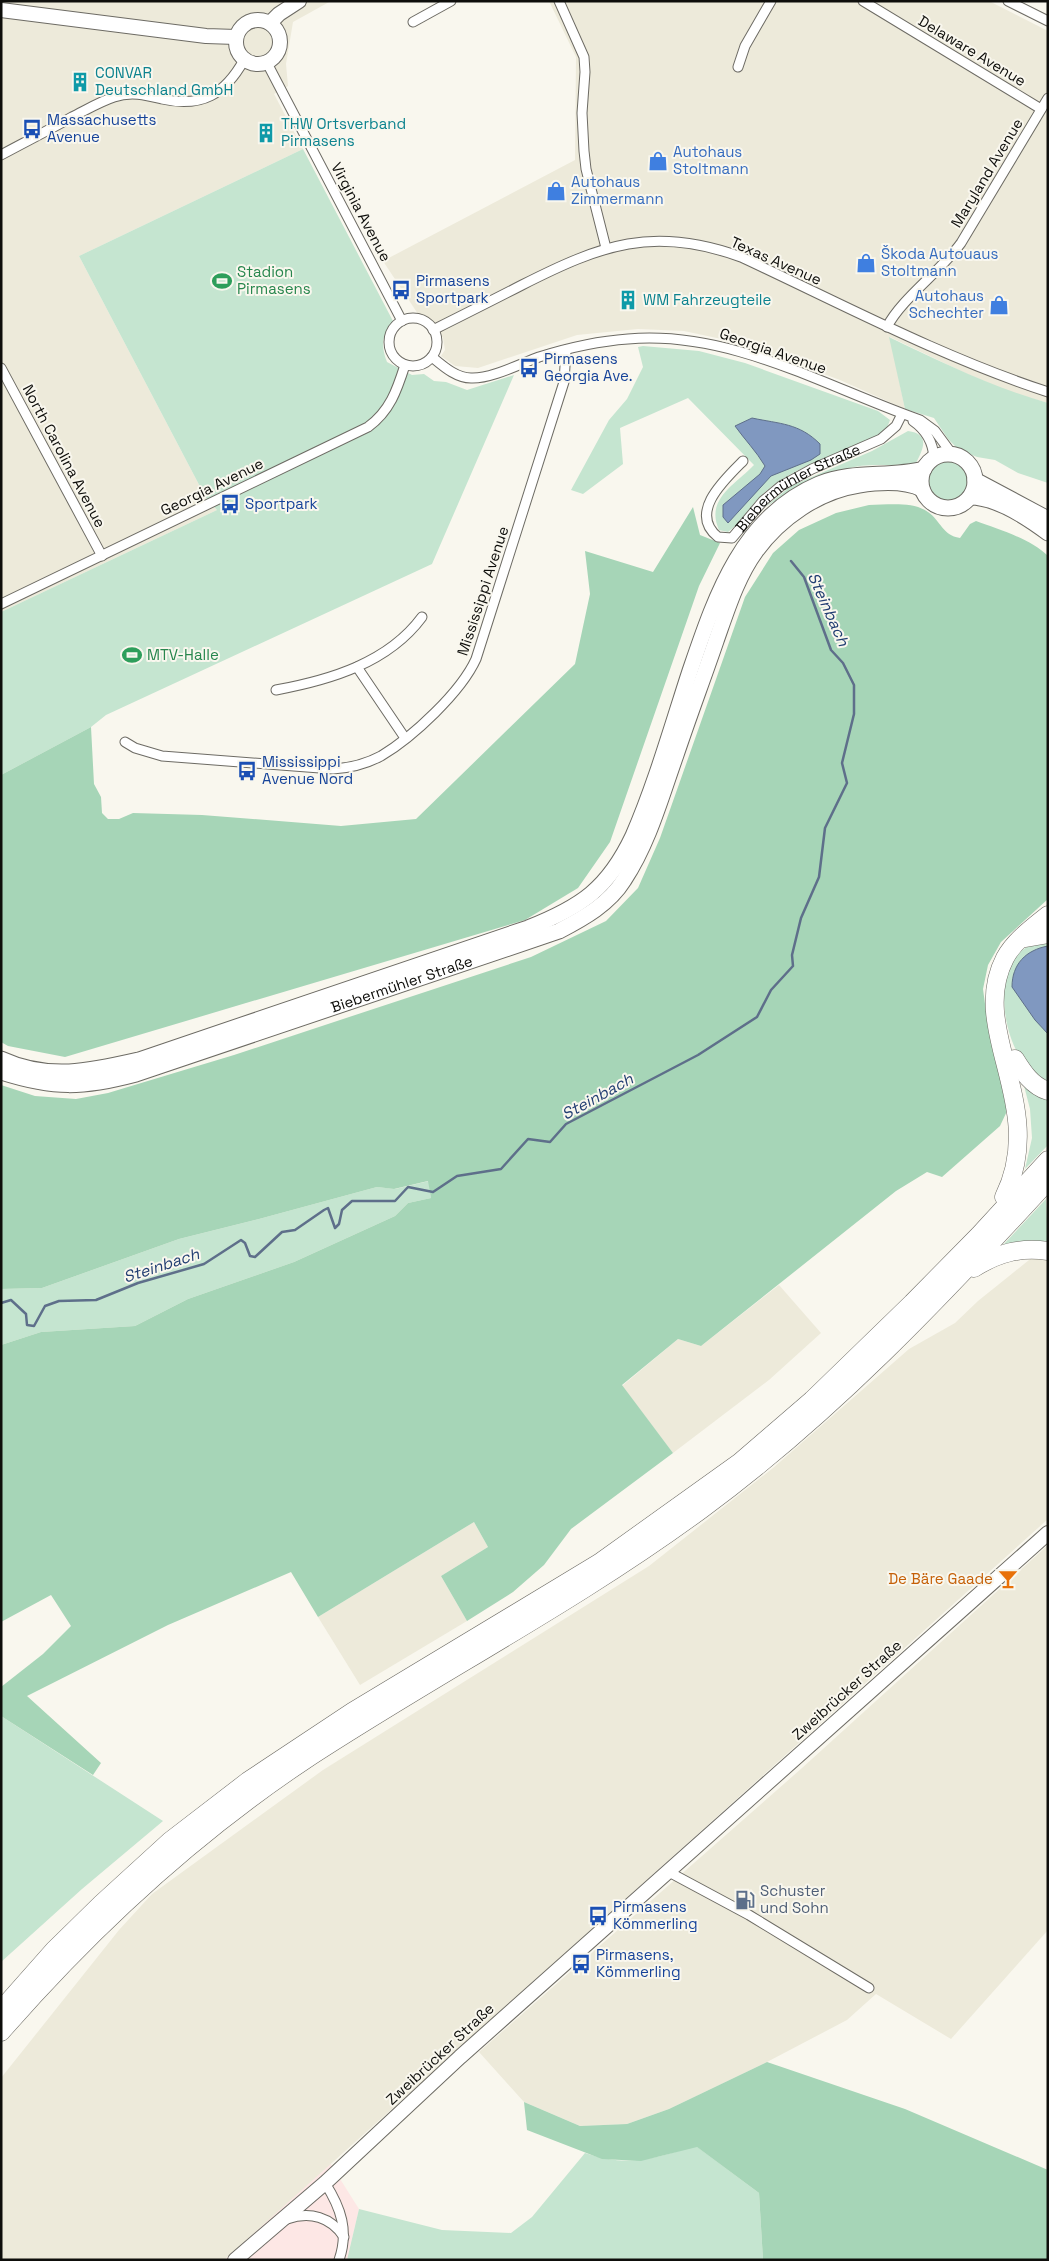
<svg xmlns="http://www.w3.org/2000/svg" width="1049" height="2261" viewBox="0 0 1049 2261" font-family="'Space Grotesk',sans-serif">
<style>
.commercial{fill:#fde7e5}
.built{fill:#edeada}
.green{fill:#c5e5d0}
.forest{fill:#a6d5b7}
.water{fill:#8098c0;stroke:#5e6f8a}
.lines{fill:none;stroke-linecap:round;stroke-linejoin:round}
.stream{stroke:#5e6f8a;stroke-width:2.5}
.street-casing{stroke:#6d6b64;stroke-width:11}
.secondary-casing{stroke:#6d6b64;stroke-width:16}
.primary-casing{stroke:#6d6b64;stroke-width:17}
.highway-casing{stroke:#6d6b64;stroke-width:19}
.street{stroke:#fff;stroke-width:9}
.secondary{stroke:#fff;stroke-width:14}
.primary{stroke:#fff;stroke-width:15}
.highway{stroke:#fff;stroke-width:18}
.labels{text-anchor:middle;stroke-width:4;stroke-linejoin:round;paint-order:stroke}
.street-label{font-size:15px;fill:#0e0e0b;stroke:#f9f7ee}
.culture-label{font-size:15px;fill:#0d838f;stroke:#f9f7ee;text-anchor:start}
.transit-label{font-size:15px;fill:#164399;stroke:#f9f7ee;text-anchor:start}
.shop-label{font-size:15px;fill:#366cbe;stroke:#f9f7ee;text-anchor:start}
.leisure-label{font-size:15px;fill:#27864d;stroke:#f9f7ee;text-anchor:start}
.food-label{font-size:15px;fill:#c56008;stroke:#f9f7ee;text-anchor:end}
.service-label{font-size:15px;fill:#4e5e75;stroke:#f9f7ee;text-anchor:start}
.water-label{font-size:16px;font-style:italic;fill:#213e72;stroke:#f9f7ee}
</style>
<rect width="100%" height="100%" fill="#f9f7ee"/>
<!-- commercial -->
<polygon class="commercial" points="330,2163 359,2209 347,2260 224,2260"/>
<!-- built -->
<g class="built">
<polygon points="1,1 331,1 293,22 286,64 288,86 274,94 303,149 79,256 206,498 217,510 1,612"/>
<polygon points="549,1 989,1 1048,31 1048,403 1012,393 967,374 890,337 905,409 840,380 740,343 684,331 638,329 577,335 478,368 455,366 441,356 445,350 443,338 435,323 418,314 383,261 575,160 576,57"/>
<polygon points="1034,1256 1048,1259 1048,1519 224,2260 1,2260 1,2078 119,1930 152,1894 323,1770 649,1566 773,1468 909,1349 955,1323 978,1301"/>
<polygon points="779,1285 821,1333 769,1380 673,1453 622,1386 678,1339 701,1346"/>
<polygon points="474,1522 488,1547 441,1576 467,1621 360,1685 318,1617"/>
<polygon points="1048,1545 1048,1930 951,2039 876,1994 847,2020 767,2062 669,2109 627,2124 580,2126 524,2102 479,2052 802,1768"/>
</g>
<!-- green -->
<g class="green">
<path d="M303,149l91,174c-13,12 -13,23 -7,39l25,13 12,-1 10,7 12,1 21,8 47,-15 -82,189 -326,151 -15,12 -90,48v-163l216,-102 -11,-12 -127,-242z"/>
<path d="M889,337c52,25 103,50 159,66v80l-30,-10 -23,-13 -18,-3 -19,-8 -10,-10 -14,-21 -29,-9z"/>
<path d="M643,346l56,5 46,12 133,48 12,9 -3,8 -7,7c-37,17 -86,31 -116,58 -14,12 -21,28 -36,39l-9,-2c-14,-31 16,-45 35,-65l-66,-67 -68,30 3,36 -40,30 -12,-4 38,-70 18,-21 16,-32 -5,-20z"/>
<path d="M908,431c22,3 16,17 8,32 -21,4 -42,0 -62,4 -32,7 -61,23 -89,40l26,-21 81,-35z"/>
<circle cx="948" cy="482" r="21"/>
<path d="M1048,941v144l-5,-2c-8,-8 -17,-17 -23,-26 -22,-34 -28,-113 28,-116z"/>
<polygon points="1022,1078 1048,1098 1048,1145 1025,1169 1032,1138 1030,1109"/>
<polygon points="429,1181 431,1198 408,1203 395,1216 294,1262 188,1299 135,1326 41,1332 1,1345 1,1289 42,1288 179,1239 259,1219 377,1187 395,1189"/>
<polygon points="1046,1199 1048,1243 1003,1245"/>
<polygon points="1,1716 163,1821 82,1889 1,1962"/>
<path d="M696,2146l63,47 4,67h-416l12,-51 83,21 69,3 21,-16 53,-64c44,15 69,5 111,-7z"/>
</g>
<!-- forest -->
<g class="forest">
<path d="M869,505c18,0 44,-4 59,7 13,9 14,23 32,26l10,-14 6,-3c22,8 55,18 72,35v343l-47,43 -13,23 -5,24 5,37 14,52 6,31 -8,17 -58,51 -15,-5 -31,19 -195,155 -23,-7 -56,46 51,68 -102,76 -27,36 -31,27 -46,29 -26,-45 47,-29 -14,-25 -156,95 -27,-45 -123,53 -141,71 74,67 -8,12 -92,-59v-29l42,-33 28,-28 -20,-31 -50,27v-277l40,-13 94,-6 53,-27 106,-37 101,-46 13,-13 23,-5 -3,-17 -34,8 -17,-2 -118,32 -80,20 -137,49 -41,1v-204l34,11 41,3 32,-6 126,-38 297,-98 75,-36 32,-33 22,-50 85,-241 28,-44 26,-23 37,-17z"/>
<polygon points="693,507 700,535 720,543 699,586 610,842 578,888 525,920 65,1057 8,1046 1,1042 1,775 91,727 94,784 101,797 102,813 108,819 119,819 133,813 202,815 341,826 416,819 575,664 590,594 585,551 653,572"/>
<polygon points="767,2062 905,2109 1048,2170 1048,2260 763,2260 759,2193 697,2147 641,2161 602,2159 527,2130 524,2102 580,2126 627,2124 669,2109"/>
</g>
<!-- water -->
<g class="water">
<path d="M752,418c28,6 47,5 68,26v10l-9,6 -40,16 -43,47 -5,-6v-12l37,-31 5,-8c-9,-15 -20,-26 -30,-40z"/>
<path d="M1048,946v88l-13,-14 -23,-33c0,-23 14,-37 36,-41z"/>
</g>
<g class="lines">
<!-- stream -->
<polyline class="stream" points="1,1303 11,1300 26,1314 27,1325 34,1326 45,1306 59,1301 96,1300 138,1283 204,1264 241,1240 245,1243 250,1256 255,1257 282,1232 295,1230 324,1210 328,1208 335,1228 339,1224 342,1210 352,1201 395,1201 408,1187 433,1192 457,1176 501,1169 528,1139 550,1142 566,1124 698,1055 757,1017 771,990 793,966 792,955 801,918 819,877 825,828 847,783 842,763 854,714 854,685 843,663 831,650 804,577 791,561"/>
<defs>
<g id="street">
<polyline points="559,1 584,57 585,72 582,113 584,151 586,169 606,248"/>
<polyline points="863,1 1041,109"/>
<polyline points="1008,1 1048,21"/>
<polyline points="413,22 451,1"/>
<polyline points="267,63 402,321"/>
<polyline points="738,67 745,46 771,1"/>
<path d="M1,155c24,-13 48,-25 71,-38 14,-7 27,-15 42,-20 17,-6 32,-2 48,2 40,9 63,-5 82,-39"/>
<circle cx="413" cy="342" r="24"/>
<path d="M887,327c14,-28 54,-56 74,-84l87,-145"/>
<path d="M433,330c30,-15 60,-30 89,-45 79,-40 131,-60 219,-28 101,47 200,100 307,135"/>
<path d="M432,357c11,9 24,21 39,21 19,1 49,-14 68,-21 29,-9 60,-16 89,-18 103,-9 198,48 292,81l15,11 17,23"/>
<polyline points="1,368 102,556"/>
<path d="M913,421c13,9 20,21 21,37"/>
<path id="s1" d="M743,461c-19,19 -55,52 -25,76l14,1 31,-37 18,-15 31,-17 69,-30 15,-13 6,-12"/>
<path d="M1,604l367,-177c22,-16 29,-37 37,-62"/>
<polyline points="357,667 405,738"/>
<path d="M276,690c54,-10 112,-27 146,-73"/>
<path d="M125,742l10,6 27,8 171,13c17,-1 33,-5 48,-13 32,-19 80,-64 95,-97l88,-277 2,-32"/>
<polyline points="667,1871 749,1915 869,1988"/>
<path d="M325,2183c16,25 24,48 14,77"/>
<path d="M287,2219c23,-8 44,-2 57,18"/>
</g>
<g id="secondary">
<polyline points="1,10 206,36 236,37"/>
<circle cx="258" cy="42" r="22"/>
<polyline points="270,23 279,14 299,1"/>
<polyline points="235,2260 325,2183 460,2057 1048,1533"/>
</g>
<g id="primary">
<circle cx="948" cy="481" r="27"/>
<polyline points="975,480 1048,519"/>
<path d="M970,497c26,0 58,21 78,36"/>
<path d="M1,1059c48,22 90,12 138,1l389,-132c53,-21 80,-39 105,-92 23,-53 39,-110 57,-165 25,-73 51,-154 129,-187 34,-14 70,-6 105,-15"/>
<path id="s2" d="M1,1072c53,17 82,16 135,2l423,-143c25,-13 50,-27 65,-51 25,-38 37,-83 52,-125 13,-39 27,-76 40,-114 11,-31 21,-64 40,-90 24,-33 63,-60 103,-66 20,-3 45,-5 63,4"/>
</g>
<g id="highway">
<polyline points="1020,939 1048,934"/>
<path d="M1015,1059c8,13 17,27 33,32"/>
<path d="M1004,1197c45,-92 -37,-166 1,-239 9,-17 28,-31 43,-43"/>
<path d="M974,1268c24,-15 46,-21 74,-17"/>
<polyline points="1,2010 54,1950 101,1904 170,1841 248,1781 352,1712 599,1563 740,1462 812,1400 912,1303 979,1235 1048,1160"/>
<path d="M1,2032c90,-103 190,-196 304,-272 131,-86 271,-158 397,-251 128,-94 239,-211 346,-328"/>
</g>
</defs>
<!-- street casing -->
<use href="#street" class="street-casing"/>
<!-- secondary casing -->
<use href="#secondary" class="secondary-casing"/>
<!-- primary casing -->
<use href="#primary" class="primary-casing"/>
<!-- highway casing -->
<use href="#highway" class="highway-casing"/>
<!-- street -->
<use href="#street" class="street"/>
<!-- secondary -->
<use href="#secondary" class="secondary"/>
<!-- primary -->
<use href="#primary" class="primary"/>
<!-- highway -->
<use href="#highway" class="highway"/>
</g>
<!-- icons -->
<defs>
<symbol id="building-bare" viewBox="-9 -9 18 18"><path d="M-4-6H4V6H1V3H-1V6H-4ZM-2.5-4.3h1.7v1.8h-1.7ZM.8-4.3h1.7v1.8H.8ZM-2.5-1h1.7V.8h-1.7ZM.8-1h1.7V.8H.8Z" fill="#0f9aa8" stroke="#f9f7ee" stroke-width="2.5" paint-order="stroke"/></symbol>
<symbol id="bus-bare" viewBox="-9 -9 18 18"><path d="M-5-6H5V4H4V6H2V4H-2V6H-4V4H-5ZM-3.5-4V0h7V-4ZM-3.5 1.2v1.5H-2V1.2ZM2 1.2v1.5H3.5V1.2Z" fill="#1a4fb4" stroke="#f9f7ee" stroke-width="2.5" paint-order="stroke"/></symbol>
<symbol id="shop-bare" viewBox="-9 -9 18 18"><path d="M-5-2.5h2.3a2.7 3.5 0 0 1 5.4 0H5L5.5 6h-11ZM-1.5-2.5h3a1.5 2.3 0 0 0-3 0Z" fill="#3f7fe0" stroke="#f9f7ee" stroke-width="2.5" paint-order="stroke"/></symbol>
<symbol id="stadium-bare" viewBox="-9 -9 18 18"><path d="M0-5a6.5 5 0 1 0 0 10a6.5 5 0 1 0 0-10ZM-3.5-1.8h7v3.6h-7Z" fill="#2e9e5b" stroke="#f9f7ee" stroke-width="2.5" paint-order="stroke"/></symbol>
<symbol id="bar-bare" viewBox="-9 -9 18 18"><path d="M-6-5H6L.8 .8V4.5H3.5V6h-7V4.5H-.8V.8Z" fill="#e8710a" stroke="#f9f7ee" stroke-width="2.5" paint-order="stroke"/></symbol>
<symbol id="fuel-bare" viewBox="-9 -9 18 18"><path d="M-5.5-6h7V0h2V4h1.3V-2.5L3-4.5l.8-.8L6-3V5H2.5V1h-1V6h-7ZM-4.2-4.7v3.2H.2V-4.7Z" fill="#5c6f8a" stroke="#f9f7ee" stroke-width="2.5" paint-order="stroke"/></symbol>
</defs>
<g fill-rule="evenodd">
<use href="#building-bare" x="66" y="68" width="28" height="28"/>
<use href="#bus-bare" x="18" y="115" width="28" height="28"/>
<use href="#building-bare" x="252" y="119" width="28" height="28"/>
<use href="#shop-bare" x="644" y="147" width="28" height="28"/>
<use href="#shop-bare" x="542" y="177" width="28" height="28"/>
<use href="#shop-bare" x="852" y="249" width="28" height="28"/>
<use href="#stadium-bare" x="208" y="267" width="28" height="28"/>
<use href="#bus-bare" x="387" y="276" width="28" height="28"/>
<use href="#building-bare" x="614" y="286" width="28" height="28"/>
<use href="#shop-bare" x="985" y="291" width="28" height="28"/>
<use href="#bus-bare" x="515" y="354" width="28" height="28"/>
<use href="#bus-bare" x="216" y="490" width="28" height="28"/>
<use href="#stadium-bare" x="118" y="641" width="28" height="28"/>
<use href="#bus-bare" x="233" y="757" width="28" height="28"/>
<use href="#bar-bare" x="994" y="1565" width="28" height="28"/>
<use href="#fuel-bare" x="731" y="1886" width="28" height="28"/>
<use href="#bus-bare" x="584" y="1902" width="28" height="28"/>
<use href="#bus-bare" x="567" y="1950" width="28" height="28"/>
</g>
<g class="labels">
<!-- street labels -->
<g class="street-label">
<text transform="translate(972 51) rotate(31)" y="5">Delaware Avenue</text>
<text transform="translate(987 173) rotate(-59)" y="5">Maryland Avenue</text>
<text transform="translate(361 212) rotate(62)" y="5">Virginia Avenue</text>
<text transform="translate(776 261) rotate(24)" y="5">Texas Avenue</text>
<text transform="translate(773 351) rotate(19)" y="5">Georgia Avenue</text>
<text transform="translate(64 456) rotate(62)" y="5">North Carolina Avenue</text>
<text transform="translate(212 487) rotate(-26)" y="5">Georgia Avenue</text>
<text dy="5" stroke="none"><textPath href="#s1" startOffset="191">Biebermühler Straße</textPath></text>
<text transform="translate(483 591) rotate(-72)" y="5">Mississippi Avenue</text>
<text dy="5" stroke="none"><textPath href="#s2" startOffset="418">Biebermühler Straße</textPath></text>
<text transform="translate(847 1690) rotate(-42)" y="5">Zweibrücker Straße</text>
<text transform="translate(440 2054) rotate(-43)" y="5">Zweibrücker Straße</text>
</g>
<!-- culture labels -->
<g class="culture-label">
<text x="95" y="78">CONVAR<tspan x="95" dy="17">Deutschland GmbH</tspan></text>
<text x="281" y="129">THW Ortsverband<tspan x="281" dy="17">Pirmasens</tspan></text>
<text x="643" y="305">WM Fahrzeugteile</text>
</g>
<!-- transit labels -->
<g class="transit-label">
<text x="47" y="125">Massachusetts<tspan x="47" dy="17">Avenue</tspan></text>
<text x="416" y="286">Pirmasens<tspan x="416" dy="17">Sportpark</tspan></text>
<text x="544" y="364">Pirmasens<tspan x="544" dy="17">Georgia Ave.</tspan></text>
<text x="245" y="509">Sportpark</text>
<text x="262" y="767">Mississippi<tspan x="262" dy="17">Avenue Nord</tspan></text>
<text x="613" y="1912">Pirmasens<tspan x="613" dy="17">Kömmerling</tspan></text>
<text x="596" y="1960">Pirmasens,<tspan x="596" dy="17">Kömmerling</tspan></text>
</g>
<!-- shop labels -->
<g class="shop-label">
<text x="673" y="157">Autohaus<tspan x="673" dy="17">Stoltmann</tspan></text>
<text x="571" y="187">Autohaus<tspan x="571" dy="17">Zimmermann</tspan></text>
<text x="881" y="259">Škoda Autouaus<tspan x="881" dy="17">Stoltmann</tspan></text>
<text x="984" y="301" text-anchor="end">Autohaus<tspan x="984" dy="17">Schechter</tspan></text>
</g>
<!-- leisure labels -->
<g class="leisure-label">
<text x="237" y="277">Stadion<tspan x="237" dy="17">Pirmasens</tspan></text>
<text x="147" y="660">MTV-Halle</text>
</g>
<!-- food labels -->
<g class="food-label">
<text x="993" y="1584">De Bäre Gaade</text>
</g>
<!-- service labels -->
<g class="service-label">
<text x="760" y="1896">Schuster<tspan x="760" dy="17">und Sohn</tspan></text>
</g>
<!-- water labels -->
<g class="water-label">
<text transform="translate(829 609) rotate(66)" y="6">Steinbach</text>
<text transform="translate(597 1096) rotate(-29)" y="6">Steinbach</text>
<text transform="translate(161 1265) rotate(-18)" y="6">Steinbach</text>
</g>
</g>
<!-- border -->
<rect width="1049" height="2261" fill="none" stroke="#0e0e0b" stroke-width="5"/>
</svg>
